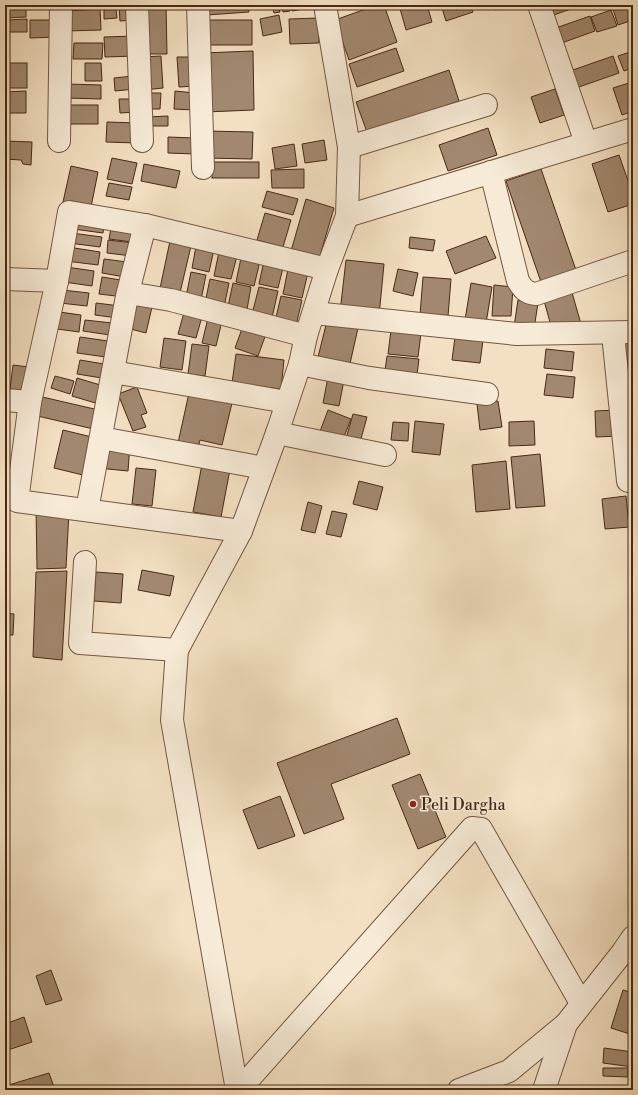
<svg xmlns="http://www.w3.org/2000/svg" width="638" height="1095" viewBox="0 0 638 1095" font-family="'Libre Bodoni',serif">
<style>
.building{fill:#a1886f;stroke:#482915}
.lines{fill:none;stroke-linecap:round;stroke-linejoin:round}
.minor-casing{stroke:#735740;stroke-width:24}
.minor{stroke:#f7ebd7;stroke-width:22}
.poi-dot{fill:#8f2418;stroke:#f7ebd7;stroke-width:1.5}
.labels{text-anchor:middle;stroke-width:3;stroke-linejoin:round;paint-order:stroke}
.poi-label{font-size:16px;fill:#482915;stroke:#f7ebd7;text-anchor:start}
</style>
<rect width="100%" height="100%" fill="#f3e0c2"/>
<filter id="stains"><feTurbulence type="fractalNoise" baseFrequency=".005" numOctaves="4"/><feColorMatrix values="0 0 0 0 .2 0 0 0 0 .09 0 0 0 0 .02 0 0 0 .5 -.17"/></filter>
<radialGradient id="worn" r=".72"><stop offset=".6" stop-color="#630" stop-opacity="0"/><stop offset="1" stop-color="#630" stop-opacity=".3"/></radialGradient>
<!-- building -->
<g class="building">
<rect x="69" y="5" width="30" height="3"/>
<polygon points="119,5 132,5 133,20 120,21"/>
<polygon points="140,5 166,5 167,54 141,54"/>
<polygon points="206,5 248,5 249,12 207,15"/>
<polygon points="272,5 278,5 280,12 274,13"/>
<polygon points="281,5 289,5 290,11 283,12"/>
<polygon points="291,5 302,5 303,9 292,11"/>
<polygon points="303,5 315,5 315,7 304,9"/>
<polygon points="377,5 384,5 397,42 349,60 335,20"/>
<polygon points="399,5 427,5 432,22 406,30"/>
<polygon points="441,5 470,5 473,12 446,21"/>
<polygon points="493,5 510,5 495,10"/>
<polygon points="547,5 582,5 551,16"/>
<polygon points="624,5 633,5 633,20 618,25 613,9"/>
<polygon points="7,6 26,6 26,17 7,18"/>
<polygon points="100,9 101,30 66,31 65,11"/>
<polygon points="116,9 117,18 104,19 104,10"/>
<polygon points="611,10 617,26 597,32 591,17"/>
<polygon points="279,15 282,32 263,36 260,19"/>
<polygon points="590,16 595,31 559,44 553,29"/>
<polygon points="318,18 319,43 290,44 289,19"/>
<polygon points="27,19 27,32 8,32 8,20"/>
<polygon points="30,20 57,20 58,37 30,38"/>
<polygon points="205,20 252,20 252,45 204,45"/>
<polygon points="134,36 135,56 105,57 104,37"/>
<polygon points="74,43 103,43 102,59 73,59"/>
<polygon points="396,48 404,71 357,87 349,64"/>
<polygon points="253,51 254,110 205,112 203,53"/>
<polygon points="633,51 633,68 624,71 618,56"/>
<polygon points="161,56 163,88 144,90 142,57"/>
<polygon points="613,56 619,73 576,88 570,71"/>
<polygon points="177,57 194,57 196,86 179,87"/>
<rect x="5" y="63" width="22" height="25"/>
<polygon points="85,63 101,63 102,81 85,81"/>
<polygon points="449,70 459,101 367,132 356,102"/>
<polygon points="133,76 135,89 115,91 114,78"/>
<polygon points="629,83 633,94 633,111 622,115 613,88"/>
<polygon points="67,84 101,85 101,99 66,98"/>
<polygon points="555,89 564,115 540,123 531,97"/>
<polygon points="26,91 26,113 5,113 5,92"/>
<polygon points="175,91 195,93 193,110 174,109"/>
<polygon points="143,93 161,93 160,109 143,109"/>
<polygon points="119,99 136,99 136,112 120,113"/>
<rect x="65" y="105" width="33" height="19"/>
<polygon points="168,116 168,126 146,126 146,117"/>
<polygon points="107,122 137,123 136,143 106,142"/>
<polygon points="488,128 497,155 448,171 439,145"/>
<polygon points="206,131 253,132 252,159 206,158"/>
<polygon points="168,137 195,138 195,154 168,153"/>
<polygon points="324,140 327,160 305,163 302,144"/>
<polygon points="5,141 32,142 31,165 23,164 21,160 5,159"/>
<polygon points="294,144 297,166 275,169 272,148"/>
<polygon points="619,155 633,195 633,204 608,212 592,164"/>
<polygon points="112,158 137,163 132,184 107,179"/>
<rect x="212" y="162" width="47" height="16"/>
<polygon points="144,164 180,171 176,188 141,181"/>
<polygon points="71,166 98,172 91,207 63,202"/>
<polygon points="304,169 304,188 272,188 271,170"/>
<polygon points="541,169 577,273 542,285 506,181"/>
<polygon points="109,183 132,187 129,200 106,196"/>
<polygon points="267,191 298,199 293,215 262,207"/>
<polygon points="306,199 334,208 319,259 291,251"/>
<polygon points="265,213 291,220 283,247 257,240"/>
<polygon points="76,214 105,218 103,233 73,229"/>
<polygon points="112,222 135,225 132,242 109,239"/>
<polygon points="71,233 102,237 100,247 69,243"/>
<polygon points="486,236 496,258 455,274 446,251"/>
<polygon points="410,237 435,240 433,251 409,248"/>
<polygon points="108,240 134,243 132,256 107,253"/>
<polygon points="170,241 191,246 179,297 159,293"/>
<polygon points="197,241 215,245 209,272 192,268"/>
<polygon points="68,247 100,252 98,265 66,261"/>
<polygon points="220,247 238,252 231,279 214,276"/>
<polygon points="242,253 261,257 254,286 236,282"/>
<polygon points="265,256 285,260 278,288 259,284"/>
<polygon points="104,259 127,262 125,277 102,273"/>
<polygon points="346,260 384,264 379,316 340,312"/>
<polygon points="289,264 309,268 302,298 283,294"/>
<polygon points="66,267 94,271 92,286 64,282"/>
<polygon points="398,269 418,273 413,296 393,291"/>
<polygon points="191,272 206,275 201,300 186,297"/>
<polygon points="102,277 127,281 124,297 99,294"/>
<polygon points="423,277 451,279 448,316 420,315"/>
<polygon points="210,279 229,283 224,307 205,303"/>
<polygon points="233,283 251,287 246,315 227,311"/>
<polygon points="471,283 492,287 486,323 465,320"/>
<polygon points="494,285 513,287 511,316 492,316"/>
<polygon points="259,287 278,291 271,322 251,318"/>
<polygon points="571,289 581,324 553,333 543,297"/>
<polygon points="62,290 89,293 87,306 60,303"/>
<polygon points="281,296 302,300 295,330 274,326"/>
<polygon points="518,300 538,303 534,329 514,327"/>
<polygon points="130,302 152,307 146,333 123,327"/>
<polygon points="96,303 120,306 118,318 95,315"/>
<polygon points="185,309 203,313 196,338 178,334"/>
<polygon points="59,312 81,315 79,332 57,329"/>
<polygon points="208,318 222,321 216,346 202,343"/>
<polygon points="85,320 112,323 110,335 83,331"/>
<polygon points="327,321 358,328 349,368 317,361"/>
<polygon points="243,326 266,334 258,356 235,348"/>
<polygon points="391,330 421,333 418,357 388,354"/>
<polygon points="80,337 108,341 106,357 77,353"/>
<polygon points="455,337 483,340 480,363 452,360"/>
<polygon points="623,337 633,337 633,366 624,366"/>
<polygon points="164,338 186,341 182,370 160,367"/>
<polygon points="192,344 209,346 205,376 188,374"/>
<polygon points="546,349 574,352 572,371 544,368"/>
<polygon points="236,354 284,360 281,389 232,383"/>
<polygon points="387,356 419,359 416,382 384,378"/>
<polygon points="80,360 104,364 102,378 77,374"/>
<polygon points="13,365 29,367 25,391 10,389"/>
<polygon points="329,372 345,375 339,406 323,403"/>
<polygon points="547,374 575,377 573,398 544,395"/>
<polygon points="55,376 74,381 70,394 51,388"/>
<polygon points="77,378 107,387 102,405 72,396"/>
<polygon points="137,387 147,413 141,415 146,427 133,431 118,394"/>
<polygon points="633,388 633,416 626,416 625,389"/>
<polygon points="189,393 232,403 222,445 200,440 198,448 178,443"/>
<polygon points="38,396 103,411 98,430 33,415"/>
<polygon points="498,401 502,427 480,430 477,404"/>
<polygon points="328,410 351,419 342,442 319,434"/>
<polygon points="617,410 618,436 596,437 595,411"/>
<polygon points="353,414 367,417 359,446 345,442"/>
<polygon points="415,421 444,424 440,455 412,452"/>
<polygon points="534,421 535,445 509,446 509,422"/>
<polygon points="393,422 409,423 408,441 391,440"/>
<polygon points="63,430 96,438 87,476 54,468"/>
<polygon points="101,441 130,444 128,471 98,468"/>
<polygon points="540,454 545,506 516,508 511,457"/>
<polygon points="203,459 231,464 221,517 193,512"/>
<polygon points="506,461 510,509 476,512 472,465"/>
<polygon points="136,468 156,470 152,506 132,504"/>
<polygon points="359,481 383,487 377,510 353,504"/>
<polygon points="5,495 9,495 6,516 5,516"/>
<polygon points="626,496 629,527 605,529 602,499"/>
<polygon points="308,502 322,506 315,533 301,530"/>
<polygon points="36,508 69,512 66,568 37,569"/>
<polygon points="332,511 347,514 341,537 326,534"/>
<polygon points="142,570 174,576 170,596 138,590"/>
<polygon points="67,571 62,660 33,657 36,572"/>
<polygon points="96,572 123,574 121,603 94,601"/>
<polygon points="5,613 14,614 13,635 5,635"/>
<polygon points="397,718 410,754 331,784 344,819 304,834 277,763"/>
<polygon points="633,745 633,757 628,754"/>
<polygon points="420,774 446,837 418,849 392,785"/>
<polygon points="280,796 295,836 258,849 243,810"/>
<polygon points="51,970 62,1000 46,1005 36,976"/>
<polygon points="623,990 633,993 633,1035 611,1028"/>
<polygon points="24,1017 32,1042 5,1051 5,1024"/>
<polygon points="604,1048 633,1052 633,1067 603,1063"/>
<polygon points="603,1068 628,1068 628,1077 603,1076"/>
<polygon points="49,1073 55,1090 5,1090 5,1086"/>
</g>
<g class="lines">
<defs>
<g id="minor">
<polyline points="137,5 142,141"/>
<polyline points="198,5 203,168"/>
<polyline points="539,5 586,143"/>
<polyline points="59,141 61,5"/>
<polyline points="349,147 486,105"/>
<path d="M491,172l27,109c5,8 8,12 18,13l97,-33"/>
<polyline points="347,216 633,129"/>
<polyline points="5,279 57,281"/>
<polyline points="128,293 171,300 306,336"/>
<polyline points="314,313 517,334 633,332"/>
<polyline points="613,334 628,481"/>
<polyline points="300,364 369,378 487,394"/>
<polyline points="113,372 287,402"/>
<polyline points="5,400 30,402"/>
<polyline points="277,433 385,455"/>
<polyline points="101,438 264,468"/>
<polyline points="87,510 127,296 145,225"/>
<polyline points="241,531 17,501 30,402 57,281 69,212 145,225 327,269"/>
<polyline points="85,562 80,643 177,650"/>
<polyline points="237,1090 172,720 177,650 241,531 277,433 300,364 306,336 327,269 347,216 349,147 325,5"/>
<polyline points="239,1090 472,828 481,829 581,1003"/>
<polyline points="459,1090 509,1071 566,1024"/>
<polyline points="544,1090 566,1024 622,953 633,937"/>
</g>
</defs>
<!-- minor casing -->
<use href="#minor" class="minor-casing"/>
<!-- minor -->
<use href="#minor" class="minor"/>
</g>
<!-- markers -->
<circle class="poi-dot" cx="413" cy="804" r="4"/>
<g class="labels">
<!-- poi labels -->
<g class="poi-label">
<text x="421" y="810">Peli Dargha</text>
</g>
</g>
<!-- margin -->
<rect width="638" height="1095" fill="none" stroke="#f3e0c2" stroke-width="20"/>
<rect x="6" y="6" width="626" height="1083" fill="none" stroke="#482915" stroke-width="2"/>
<rect x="10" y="10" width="618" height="1075" fill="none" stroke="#482915"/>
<rect width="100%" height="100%" filter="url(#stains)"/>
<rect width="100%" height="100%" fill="url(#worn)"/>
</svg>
